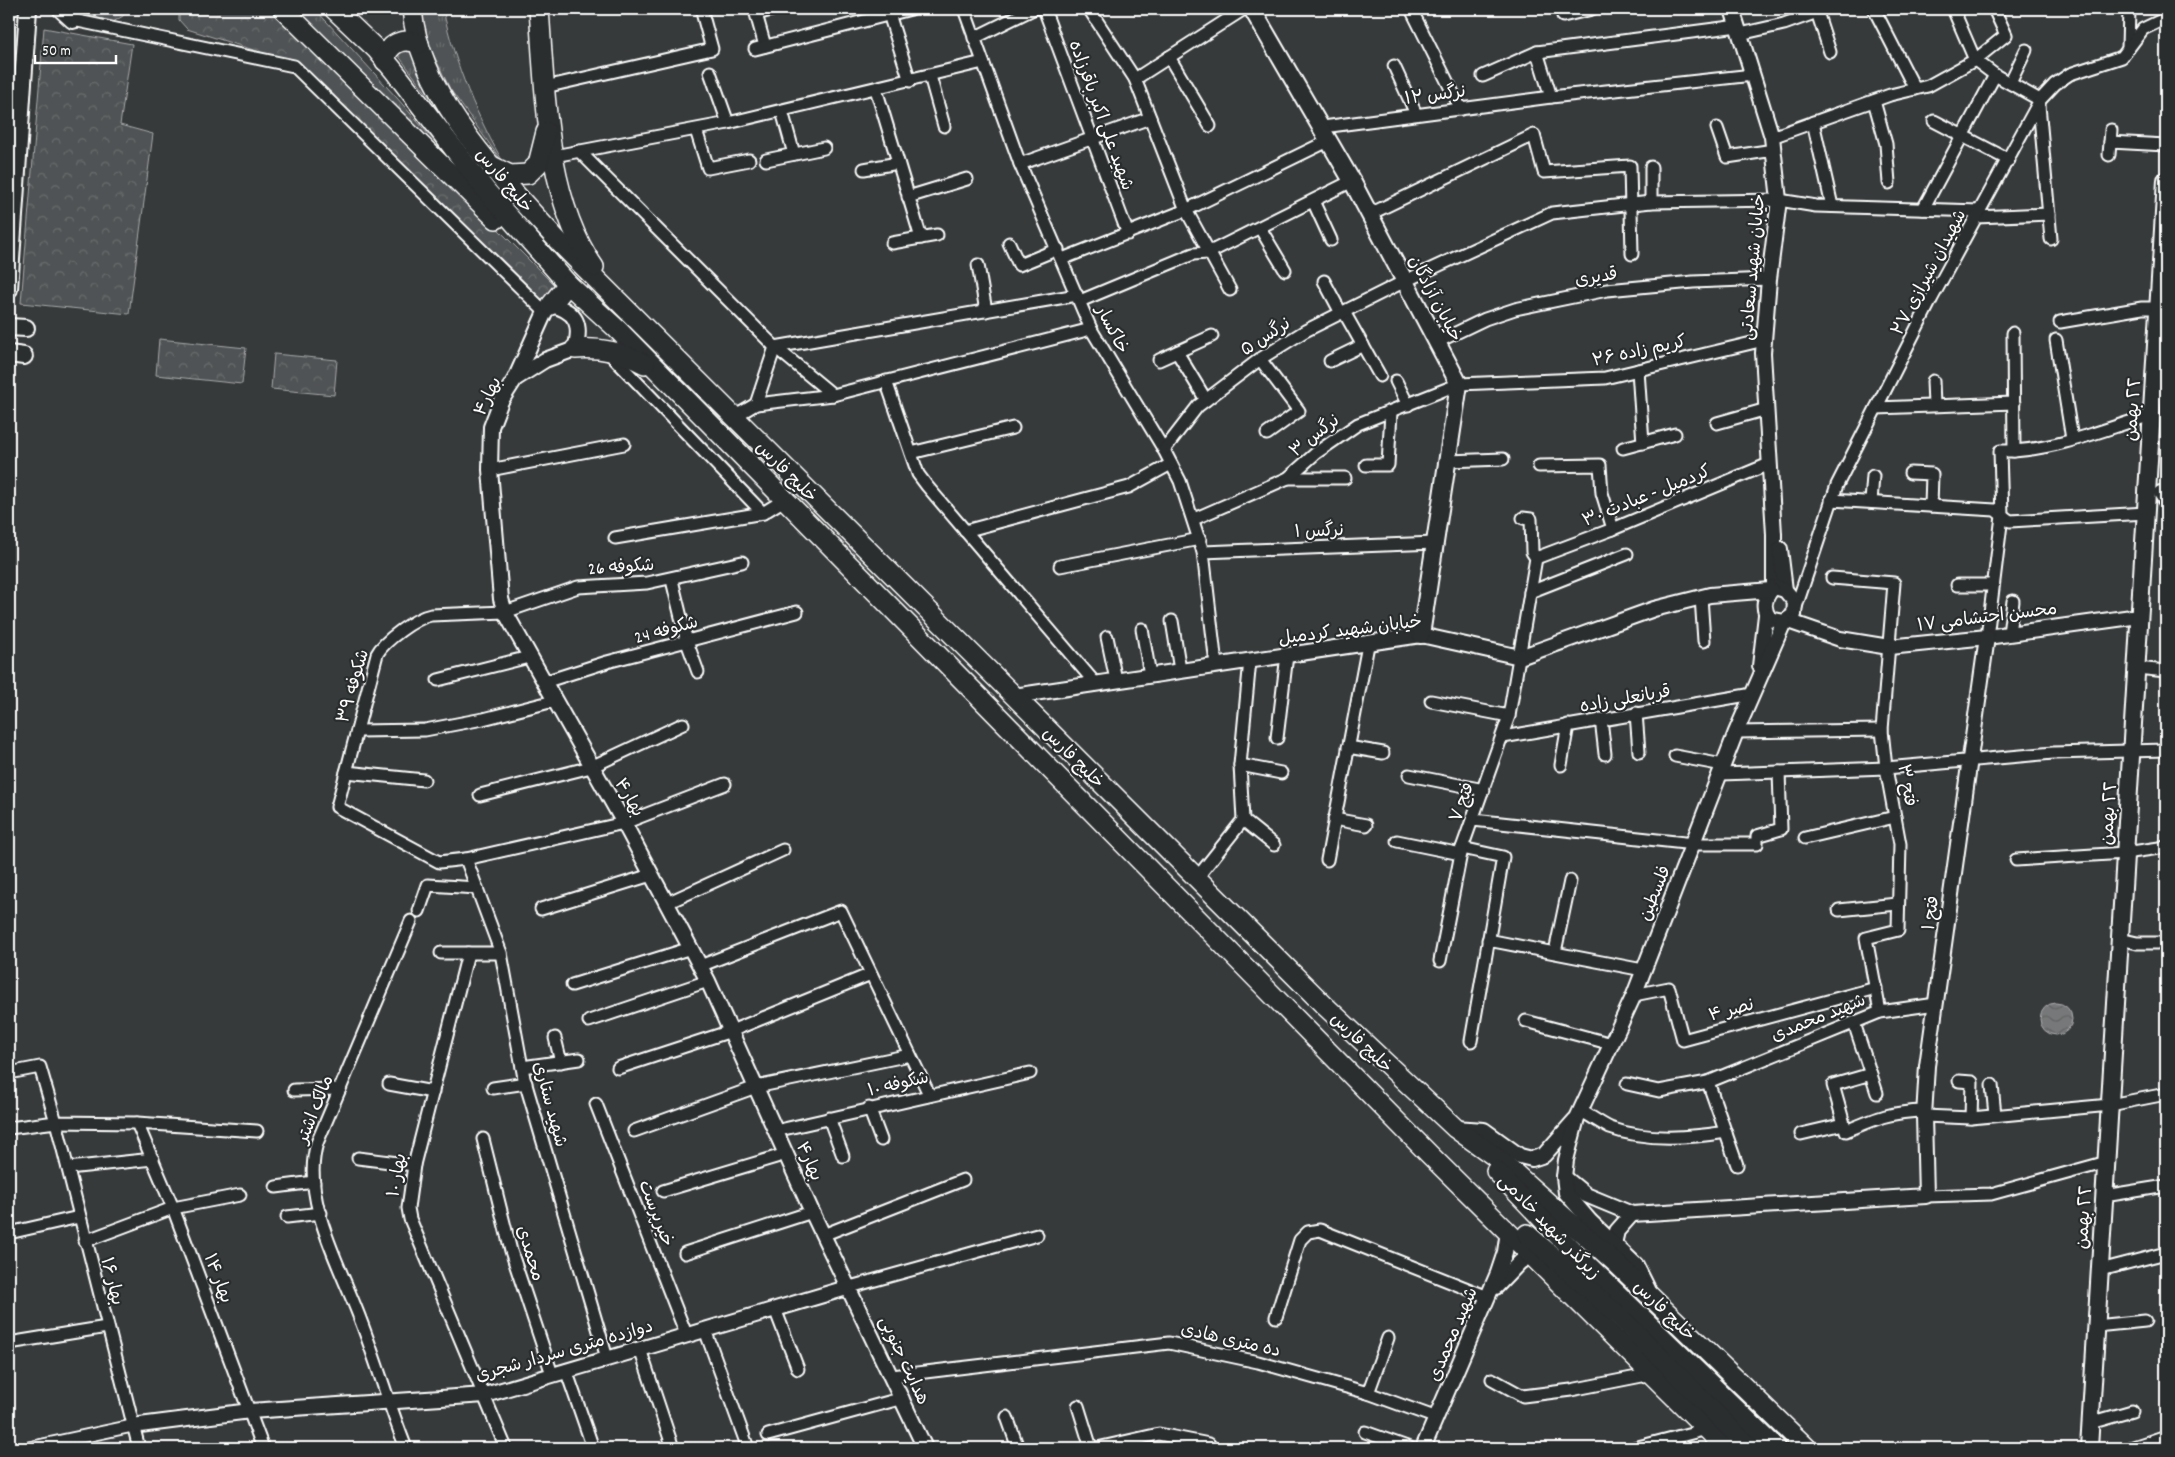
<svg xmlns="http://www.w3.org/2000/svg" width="2175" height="1457" viewBox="0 0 2175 1457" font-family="Dekko,'Playpen Sans Arabic',sans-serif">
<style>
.grass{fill:url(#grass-tufts);stroke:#a8a9aa}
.forest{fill:url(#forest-crowns);stroke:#a8a9aa}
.water{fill:url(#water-waves);stroke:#adaeaf}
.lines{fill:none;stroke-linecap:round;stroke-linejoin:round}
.minor-casing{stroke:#fff;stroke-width:15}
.tertiary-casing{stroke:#fff;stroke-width:18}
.secondary-casing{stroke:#fff;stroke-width:20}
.trunk-casing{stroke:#fff;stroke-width:22}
.minor{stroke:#2a2d2e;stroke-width:11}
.tertiary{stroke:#2a2d2e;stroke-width:14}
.secondary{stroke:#2a2d2e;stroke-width:16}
.trunk{stroke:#2a2d2e;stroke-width:19}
.labels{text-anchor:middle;stroke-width:4.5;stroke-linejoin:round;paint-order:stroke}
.street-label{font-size:18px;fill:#fff;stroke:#2a2d2e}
</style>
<defs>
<pattern id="grass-tufts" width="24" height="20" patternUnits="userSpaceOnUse" patternTransform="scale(1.25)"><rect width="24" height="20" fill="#505354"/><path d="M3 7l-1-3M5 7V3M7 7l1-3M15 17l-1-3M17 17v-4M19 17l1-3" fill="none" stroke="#6a6d6e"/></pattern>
<pattern id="forest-crowns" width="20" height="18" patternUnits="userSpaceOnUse" patternTransform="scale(1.25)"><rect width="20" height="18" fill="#505354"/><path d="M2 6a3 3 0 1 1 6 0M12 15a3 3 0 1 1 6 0" fill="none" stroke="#6a6d6e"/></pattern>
<pattern id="water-waves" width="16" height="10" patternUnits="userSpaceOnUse" patternTransform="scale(1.25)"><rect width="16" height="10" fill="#767879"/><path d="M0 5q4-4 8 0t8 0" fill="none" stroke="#616262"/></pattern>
</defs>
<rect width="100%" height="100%" fill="#373a3b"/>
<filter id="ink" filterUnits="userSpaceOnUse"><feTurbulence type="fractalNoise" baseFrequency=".02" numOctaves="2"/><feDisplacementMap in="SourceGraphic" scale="10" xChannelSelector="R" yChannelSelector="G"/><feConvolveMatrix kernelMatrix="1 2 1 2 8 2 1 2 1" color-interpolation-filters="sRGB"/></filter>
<g filter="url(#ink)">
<!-- grass -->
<g class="grass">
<polygon points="293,9 315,9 397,98 476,189"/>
<path d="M421,9h22c12,57 34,108 63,158l-56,-78 -21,-44z"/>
<polygon points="410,47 445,118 398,55"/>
</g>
<!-- forest -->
<g class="forest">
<polygon points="73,9 128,9 123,16 113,22 81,13"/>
<polygon points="179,9 274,9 292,23 557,288 543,305 295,63 187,29 179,20"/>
<polygon points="44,28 132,44 120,125 153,134 129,314 21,303"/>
<polygon points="159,339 246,348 242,384 156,375"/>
<polygon points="274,354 337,360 334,395 271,389"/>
</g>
<!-- water -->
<circle class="water" cx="2056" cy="1019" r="16"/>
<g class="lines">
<defs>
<g id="minor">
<polyline points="964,9 1020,164 1091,329 1164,450 1180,481 1203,552 1216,665"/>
<polyline points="1044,9 1128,234"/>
<polyline points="1089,9 1135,79 1186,210 1230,290"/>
<polyline points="1411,9 1461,109"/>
<polyline points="1874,9 1915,89"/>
<polyline points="1953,9 1975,60 1995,75 2040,100"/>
<polyline points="889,14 910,81"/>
<polyline points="1563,16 1592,9"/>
<polyline points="73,20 294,66 545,312"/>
<polyline points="1740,34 1784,24 1817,12 1830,52"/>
<polyline points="974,38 1033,9"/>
<polyline points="765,46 756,14 776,9"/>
<polyline points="2128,48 2129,9"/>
<polyline points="755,49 911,9"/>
<polyline points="1537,52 1551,97"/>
<polyline points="1169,57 1210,126"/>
<polyline points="1394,66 1416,114"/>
<polyline points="710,72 728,123"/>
<polyline points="930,76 944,126"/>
<polyline points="1483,76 1537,52 1738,26"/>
<polyline points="1135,79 1244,9"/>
<polyline points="2010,83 2026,50"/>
<polyline points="545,87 712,49 703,16"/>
<polyline points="876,89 921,238"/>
<polyline points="1874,101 1886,144 1889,183"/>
<polyline points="2039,105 2051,239"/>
<polyline points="782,111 794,154"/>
<polyline points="1934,121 2009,160"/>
<polyline points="1813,122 1832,206"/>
<polyline points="1323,127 1551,97 1753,75"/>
<polyline points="1717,128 1727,157 1774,150"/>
<polyline points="696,130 708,168 749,160"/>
<polyline points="1772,137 1890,95 1928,86 1975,60 2006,35 1994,9"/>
<polyline points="2110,142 2166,145"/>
<polyline points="579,151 775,347 833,395"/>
<polyline points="2109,155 2111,130"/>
<polyline points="554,156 728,123 983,62"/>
<polyline points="766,160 824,148"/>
<polyline points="1020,164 1150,118"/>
<polyline points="1651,167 1651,202"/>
<polyline points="864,169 898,163"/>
<polyline points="908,197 967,179"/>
<polyline points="1313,201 1331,240"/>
<polyline points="1923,209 1995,75"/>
<polyline points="1370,214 1534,135 1544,172 1630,166 1632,254"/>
<polyline points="1976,217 2049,214"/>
<polyline points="1260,228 1285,270"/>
<polyline points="892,243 937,235"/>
<polyline points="1009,243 1019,265 1058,249"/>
<polyline points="1062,259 1186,210 1330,140"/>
<polyline points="978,265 986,311"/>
<polyline points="1324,281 1341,313"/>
<polyline points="1080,301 1193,254 1208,253 1352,181"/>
<polyline points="1344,312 1380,376"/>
<polyline points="2060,322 2142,308 2159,308"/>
<polyline points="2056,340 2072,439"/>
<polyline points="1437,342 1485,319 1515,309 1607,290 1693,282 1769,279"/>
<polyline points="608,352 763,513"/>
<polyline points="1177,352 1206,400"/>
<polyline points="1260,359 1299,411 1267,434"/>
<polyline points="1159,360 1212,336"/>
<polyline points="1330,361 1363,345"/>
<polyline points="1638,370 1643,443"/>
<polyline points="886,381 918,474 927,486 1096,684"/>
<polyline points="1396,381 1408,405"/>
<polyline points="1933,381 1934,405"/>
<polyline points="756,404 775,347 1077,295"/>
<polyline points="1876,408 2014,403"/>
<polyline points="734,417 756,404 833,395 1091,329"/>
<polyline points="1717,423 1767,409"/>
<polyline points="1623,448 1675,434"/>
<polyline points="1164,450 1198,406 1260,359 1305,331 1405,281 1552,213 1651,202 1779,200 1816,206 1980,211"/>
<path d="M2014,451c47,-3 93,-23 138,-36"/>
<polyline points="911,453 1013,428"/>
<polyline points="1448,461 1503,459"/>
<polyline points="1366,465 1388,465 1391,412"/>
<polyline points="1539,466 1600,465 1602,493 1613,529"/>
<polyline points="490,470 624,444"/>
<polyline points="1910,473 1932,474 1931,506"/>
<polyline points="1288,478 1345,478"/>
<polyline points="1831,500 1995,510 2010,521 2146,513"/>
<polyline points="1871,502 1873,476"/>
<polyline points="1194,519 1288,478 1316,453 1358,424 1459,384 1605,378 1764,340"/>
<polyline points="965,531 1129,487 1171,464"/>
<polyline points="615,538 763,513 784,500"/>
<polyline points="1203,552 1435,543"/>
<polyline points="1536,558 1613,529 1769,464"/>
<polyline points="1060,566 1200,539"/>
<polyline points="1832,578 1894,583 1882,730 1886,768 1900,844 1898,930 1866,938 1880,1012"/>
<polyline points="672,580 687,642 698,672"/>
<polyline points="1957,585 1993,585"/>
<polyline points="1530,592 1627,554"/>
<polyline points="1701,597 1704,641"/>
<polyline points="1796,607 1837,485 1932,298 2040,100 2055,84 2070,74 2122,57 2143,29 2166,18"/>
<polyline points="1172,621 1180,670"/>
<polyline points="1142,629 1150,675"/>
<polyline points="2009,634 2013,601"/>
<polyline points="1107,637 1116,680"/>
<polyline points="1987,637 2002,516 2000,451 2014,451 2013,333"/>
<polyline points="2137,668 2166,671"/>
<polyline points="438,680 529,657"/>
<polyline points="544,682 607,662 797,612"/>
<polyline points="1431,701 1509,716"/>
<polyline points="1636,713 1639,752"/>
<polyline points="1601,719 1605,754"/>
<polyline points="357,731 425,730 483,719 554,701"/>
<polyline points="1736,732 1882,730"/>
<polyline points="1503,737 1753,694"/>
<polyline points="1277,738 1287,655"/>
<polyline points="1348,747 1383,753"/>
<polyline points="1675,756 1723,765"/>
<polyline points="1240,765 1281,773"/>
<polyline points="1561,765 1568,725"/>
<polyline points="346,772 424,780"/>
<polyline points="1721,774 1886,768 2053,753 2166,750"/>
<polyline points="1409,775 1484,790"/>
<path d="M725,784l-101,39 -158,36 -27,3 -102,-55 40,-153c7,-13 38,-36 54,-39l74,-3 73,-25 69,-4 95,-21"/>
<polyline points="480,795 591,767 683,724"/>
<polyline points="1334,819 1366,825"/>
<polyline points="1243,820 1274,845"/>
<polyline points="1473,820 1694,844 1757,844 1757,836 1781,829 1779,772"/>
<polyline points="1805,838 1895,817"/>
<polyline points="1397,841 1461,854"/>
<polyline points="1462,848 1503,857 1471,1041"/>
<polyline points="466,859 501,953 524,1078 607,1358"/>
<polyline points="1327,860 1368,645"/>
<polyline points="2016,860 2125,853 2166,847"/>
<polyline points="1196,879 1243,820 1240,765 1250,660"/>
<polyline points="667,903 783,850"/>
<polyline points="541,909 651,875"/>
<polyline points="1839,910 1897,904"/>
<polyline points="419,911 428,885 477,888"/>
<polyline points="2120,939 2137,943 2166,943"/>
<polyline points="1488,940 1643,970"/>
<polyline points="1555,952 1570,881"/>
<polyline points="441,953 501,953"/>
<polyline points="468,953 414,1165 408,1208 410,1219 506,1448"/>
<polyline points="1440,961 1462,848 1509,716 1536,558 1532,552 1531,519 1523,518"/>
<polyline points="700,966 841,911 929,1094"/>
<polyline points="572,985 691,948"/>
<polyline points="1634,995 1669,988 1683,1040 1876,988"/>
<polyline points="589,1021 708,981"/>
<polyline points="1526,1021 1612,1044"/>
<polyline points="1854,1023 1877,1093"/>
<polyline points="555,1038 561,1062"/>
<polyline points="522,1067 579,1059"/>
<polyline points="618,1068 731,1031 871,974"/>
<polyline points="9,1073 40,1067 56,1122 137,1123 257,1131"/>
<path d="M1871,1074l-38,11 13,46c31,-13 44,-19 78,-20"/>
<polyline points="1959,1081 1972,1082 1971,1118"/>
<polyline points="389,1084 433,1092"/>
<polyline points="1627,1084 1659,1091 1708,1082"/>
<polyline points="1992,1085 1995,1115"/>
<polyline points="493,1088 526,1083"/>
<polyline points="294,1090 340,1089"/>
<polyline points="596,1104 686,1334"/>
<polyline points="869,1108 881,1140"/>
<path d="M1580,1110c10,6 20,13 30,18 35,13 80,10 116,4"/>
<polyline points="1924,1116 1971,1118 2110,1105 2166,1094"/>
<polyline points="829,1118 843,1156"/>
<polyline points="137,1123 173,1208 263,1448"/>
<polyline points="9,1128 56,1122 139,1448"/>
<polyline points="634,1131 756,1087 910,1055"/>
<polyline points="775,1131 1030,1073"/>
<polyline points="1801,1134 1844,1124"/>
<polyline points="483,1139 511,1251 552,1374"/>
<polyline points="358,1158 414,1165"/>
<polyline points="1737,1165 1708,1082 1880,1012 1936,1004"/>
<polyline points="68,1168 153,1159"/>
<polyline points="276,1187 314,1182"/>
<polyline points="663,1191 786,1154"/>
<polyline points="1926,1196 1991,1194 2107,1162"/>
<polyline points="2104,1196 2166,1186"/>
<polyline points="287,1217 321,1213"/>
<polyline points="9,1233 79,1217"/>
<polyline points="823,1235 963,1180"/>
<polyline points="85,1241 173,1208 240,1195"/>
<polyline points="685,1253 812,1212"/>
<polyline points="2100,1270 2166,1253"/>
<polyline points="850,1287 1037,1235"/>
<polyline points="775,1309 798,1369"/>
<polyline points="1276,1317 1300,1240 1308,1232 1320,1230 1488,1297"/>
<polyline points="2096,1326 2145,1321"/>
<polyline points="705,1330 748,1448"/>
<polyline points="9,1343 107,1327"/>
<polyline points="640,1349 673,1448"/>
<polyline points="566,1370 593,1448"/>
<polyline points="892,1376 1169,1343 1258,1362 1368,1393 1437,1418"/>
<polyline points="1492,1379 1523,1396 1571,1390 1652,1374"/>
<polyline points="1368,1393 1388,1338"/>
<polyline points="1078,1406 1091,1448"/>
<polyline points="1007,1417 1018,1448"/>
<polyline points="2090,1423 2132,1411"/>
<polyline points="1365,1432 1410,1448"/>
<polyline points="768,1435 903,1398"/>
<polyline points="29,1448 132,1426"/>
<path d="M406,1448c-18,-45 -31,-92 -49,-137 -19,-49 -56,-114 -40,-168l94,-222"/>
<polyline points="1097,1448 1159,1434 1209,1444"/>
<polyline points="1634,1448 1707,1429"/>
<polyline points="2130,1448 2166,1436"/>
</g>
<g id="tertiary">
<polyline points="1732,9 1772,137 1779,200 1769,279 1763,353 1774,534 1774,587"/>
<path d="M515,379l30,-19 30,-11c7,-24 2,-38 -24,-44l-6,7 -30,67 -14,22 -10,26 -1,43 11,129 4,13 119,211 84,158 104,231 113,236"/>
<polyline points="2161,493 2166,501"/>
<polyline points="1780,549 1785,590"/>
<path d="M1774,587l11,3 10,12 -1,13 -10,7 -14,-3c-9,-11 -6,-22 4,-32z"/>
<polyline points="1788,621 1840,639 1889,647 1987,637 2139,616"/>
<polyline points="1760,666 1766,615"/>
<polyline points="1014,696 1421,635 1520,657 1654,609 1710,595 1771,590"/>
<polyline points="1455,1128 1484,1130 1520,1156 1532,1159 1544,1155 1575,1120"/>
<polyline points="1564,1177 1586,1195 1632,1214 1926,1196 1924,1116 1927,1066 1987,637"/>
<polyline points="1614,1244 1617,1231 1632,1214"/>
<polyline points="1496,1287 1520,1262 1532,1255"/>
<polyline points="1648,1289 1636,1265 1590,1221 1566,1193 1564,1177 1566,1160 1577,1118 1634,995 1736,732 1784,622"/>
<polyline points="132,1426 250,1411 485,1395 850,1287"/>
<polyline points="1423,1448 1498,1273 1505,1252 1508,1231"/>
</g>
<g id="secondary">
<polyline points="61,9 73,20"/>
<polyline points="1252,9 1352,181 1459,384 1421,635"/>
<polyline points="9,289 28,9"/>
<polyline points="9,327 26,328"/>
<polyline points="9,354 24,356"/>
<polyline points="2089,1448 2166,180"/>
</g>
<g id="trunk">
<polyline points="283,9 496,219"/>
<polyline points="334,9 376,49 395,72 487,192 568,284 617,329 1429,1154 1726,1448"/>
<path d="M412,9c7,88 91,171 148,234l764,762 131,123 46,33 116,103 190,184"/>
<path d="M539,9c6,80 7,191 55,258"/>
<path d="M385,61c3,-18 18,-24 34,-17"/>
<polyline points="494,167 510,175 528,174 538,164 546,132"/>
<polyline points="551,305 568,284"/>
<path d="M575,349c26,-2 47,3 70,15"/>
<polyline points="1496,1171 1570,1248 1776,1448"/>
<polyline points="1527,1234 1621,1318 1750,1448"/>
</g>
</defs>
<!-- minor casing -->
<use href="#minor" class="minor-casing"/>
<!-- tertiary casing -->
<use href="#tertiary" class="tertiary-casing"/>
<!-- secondary casing -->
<use href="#secondary" class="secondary-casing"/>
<!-- trunk casing -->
<use href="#trunk" class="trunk-casing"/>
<!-- minor -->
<use href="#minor" class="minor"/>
<!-- tertiary -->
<use href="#tertiary" class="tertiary"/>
<!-- secondary -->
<use href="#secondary" class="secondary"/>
<!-- trunk -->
<use href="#trunk" class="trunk"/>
</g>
</g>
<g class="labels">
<!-- street labels -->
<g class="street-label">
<text transform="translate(1435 94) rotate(-7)" y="6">نرگس ۱۲</text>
<text transform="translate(1102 115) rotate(70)" y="6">شهید علی اکبر باقرزاده</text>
<text transform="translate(505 180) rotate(50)" y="6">خلیج فارس</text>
<text transform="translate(1752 267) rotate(-85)" y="6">خیابان شهید سعادتی</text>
<text transform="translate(1928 272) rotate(-62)" y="6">شهیدان شیرازی ۲۷</text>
<text transform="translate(1596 276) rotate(-9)" y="6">قدیری</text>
<text transform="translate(1436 298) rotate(62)" y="6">خیابان آزادگان</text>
<text transform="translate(1113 329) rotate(63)" y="6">خاکسار</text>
<text transform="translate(1265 336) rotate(-33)" y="6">نرگس ۵</text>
<text transform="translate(1639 350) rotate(-12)" y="6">کریم زاده ۲۶</text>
<text transform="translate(487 396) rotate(-64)" y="6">بهار۴</text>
<text transform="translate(2132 409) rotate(-86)" y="6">٢٢ بهمن</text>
<text transform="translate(1314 435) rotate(-38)" y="6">نرگس ۳</text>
<text transform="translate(787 471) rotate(45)" y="6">خلیج فارس</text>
<text transform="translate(1646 495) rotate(-22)" y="6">کردمیل - عبادت ۳۰</text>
<text transform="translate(1319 530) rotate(-2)" y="6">نرگس ۱</text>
<text transform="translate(621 566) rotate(-4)" y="6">شکوفه 26</text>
<text transform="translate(1987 616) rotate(-7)" y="6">محسن احتشامی ۱۷</text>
<text transform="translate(666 629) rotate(-15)" y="6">شکوفه 24</text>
<text transform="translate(1350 629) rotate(-7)" y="6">خیابان شهید کردمیل</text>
<text transform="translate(352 686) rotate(-74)" y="6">شکوفه ۳۹</text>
<text transform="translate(1625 698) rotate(-10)" y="6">قربانعلی زاده</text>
<text transform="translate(1074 757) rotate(45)" y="6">خلیج فارس</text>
<text transform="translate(1908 785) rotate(80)" y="6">فتح ۳</text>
<text transform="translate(630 797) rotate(60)" y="6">بهار۴</text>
<text transform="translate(1461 802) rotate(-70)" y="6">فتح ۷</text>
<text transform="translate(2108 813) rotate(-86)" y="6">٢٢ بهمن</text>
<text transform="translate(1654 893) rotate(-68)" y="6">فلسطین</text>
<text transform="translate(1930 913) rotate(-82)" y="6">فتح ۱</text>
<text transform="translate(1731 1009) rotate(-15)" y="6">نصر ۴</text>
<text transform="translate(1818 1017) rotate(-22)" y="6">شهید محمدی</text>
<text transform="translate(1362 1042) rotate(44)" y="6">خلیج فارس</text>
<text transform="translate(898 1083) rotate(-13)" y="6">شکوفه ۱۰</text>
<text transform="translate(551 1104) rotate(75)" y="6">شهید ستاری</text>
<text transform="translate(314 1109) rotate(-68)" y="6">مالک اشتر</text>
<text transform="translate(810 1161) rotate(66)" y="6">بهار۴</text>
<text transform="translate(396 1175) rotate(-80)" y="6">بهار ۱۰</text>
<text transform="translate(657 1213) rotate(69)" y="6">خیرپرست</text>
<text transform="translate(2083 1217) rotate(-86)" y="6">٢٢ بهمن</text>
<text transform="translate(1550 1226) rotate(46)" y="6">زیرگذر شهید خادمی</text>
<text transform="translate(531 1253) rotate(73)" y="6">محمدی</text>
<text transform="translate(219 1278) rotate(69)" y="6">بهار ۱۴</text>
<text transform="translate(113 1281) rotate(76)" y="6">بهار ۱۶</text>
<text transform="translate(1665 1310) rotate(44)" y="6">خلیج فارس</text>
<text transform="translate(1452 1334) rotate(-67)" y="6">شهید محمدی</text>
<text transform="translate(1231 1339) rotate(13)" y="6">ده متری هادی</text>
<text transform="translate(564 1350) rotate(-16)" y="6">دوازده متری سردار شجری</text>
<text transform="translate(905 1360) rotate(65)" y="6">هدایت جنوبی</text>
</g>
</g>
<!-- margin -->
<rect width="2175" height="1457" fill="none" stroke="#2a2d2e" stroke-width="30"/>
<rect x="15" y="15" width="2145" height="1427" fill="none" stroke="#fff" stroke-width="2" filter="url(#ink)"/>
<!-- scale -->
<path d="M35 55v8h81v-8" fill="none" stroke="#ffffff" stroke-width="2.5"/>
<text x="42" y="55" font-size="15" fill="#ffffff" stroke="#2a2d2e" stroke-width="4" paint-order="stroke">50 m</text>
</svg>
